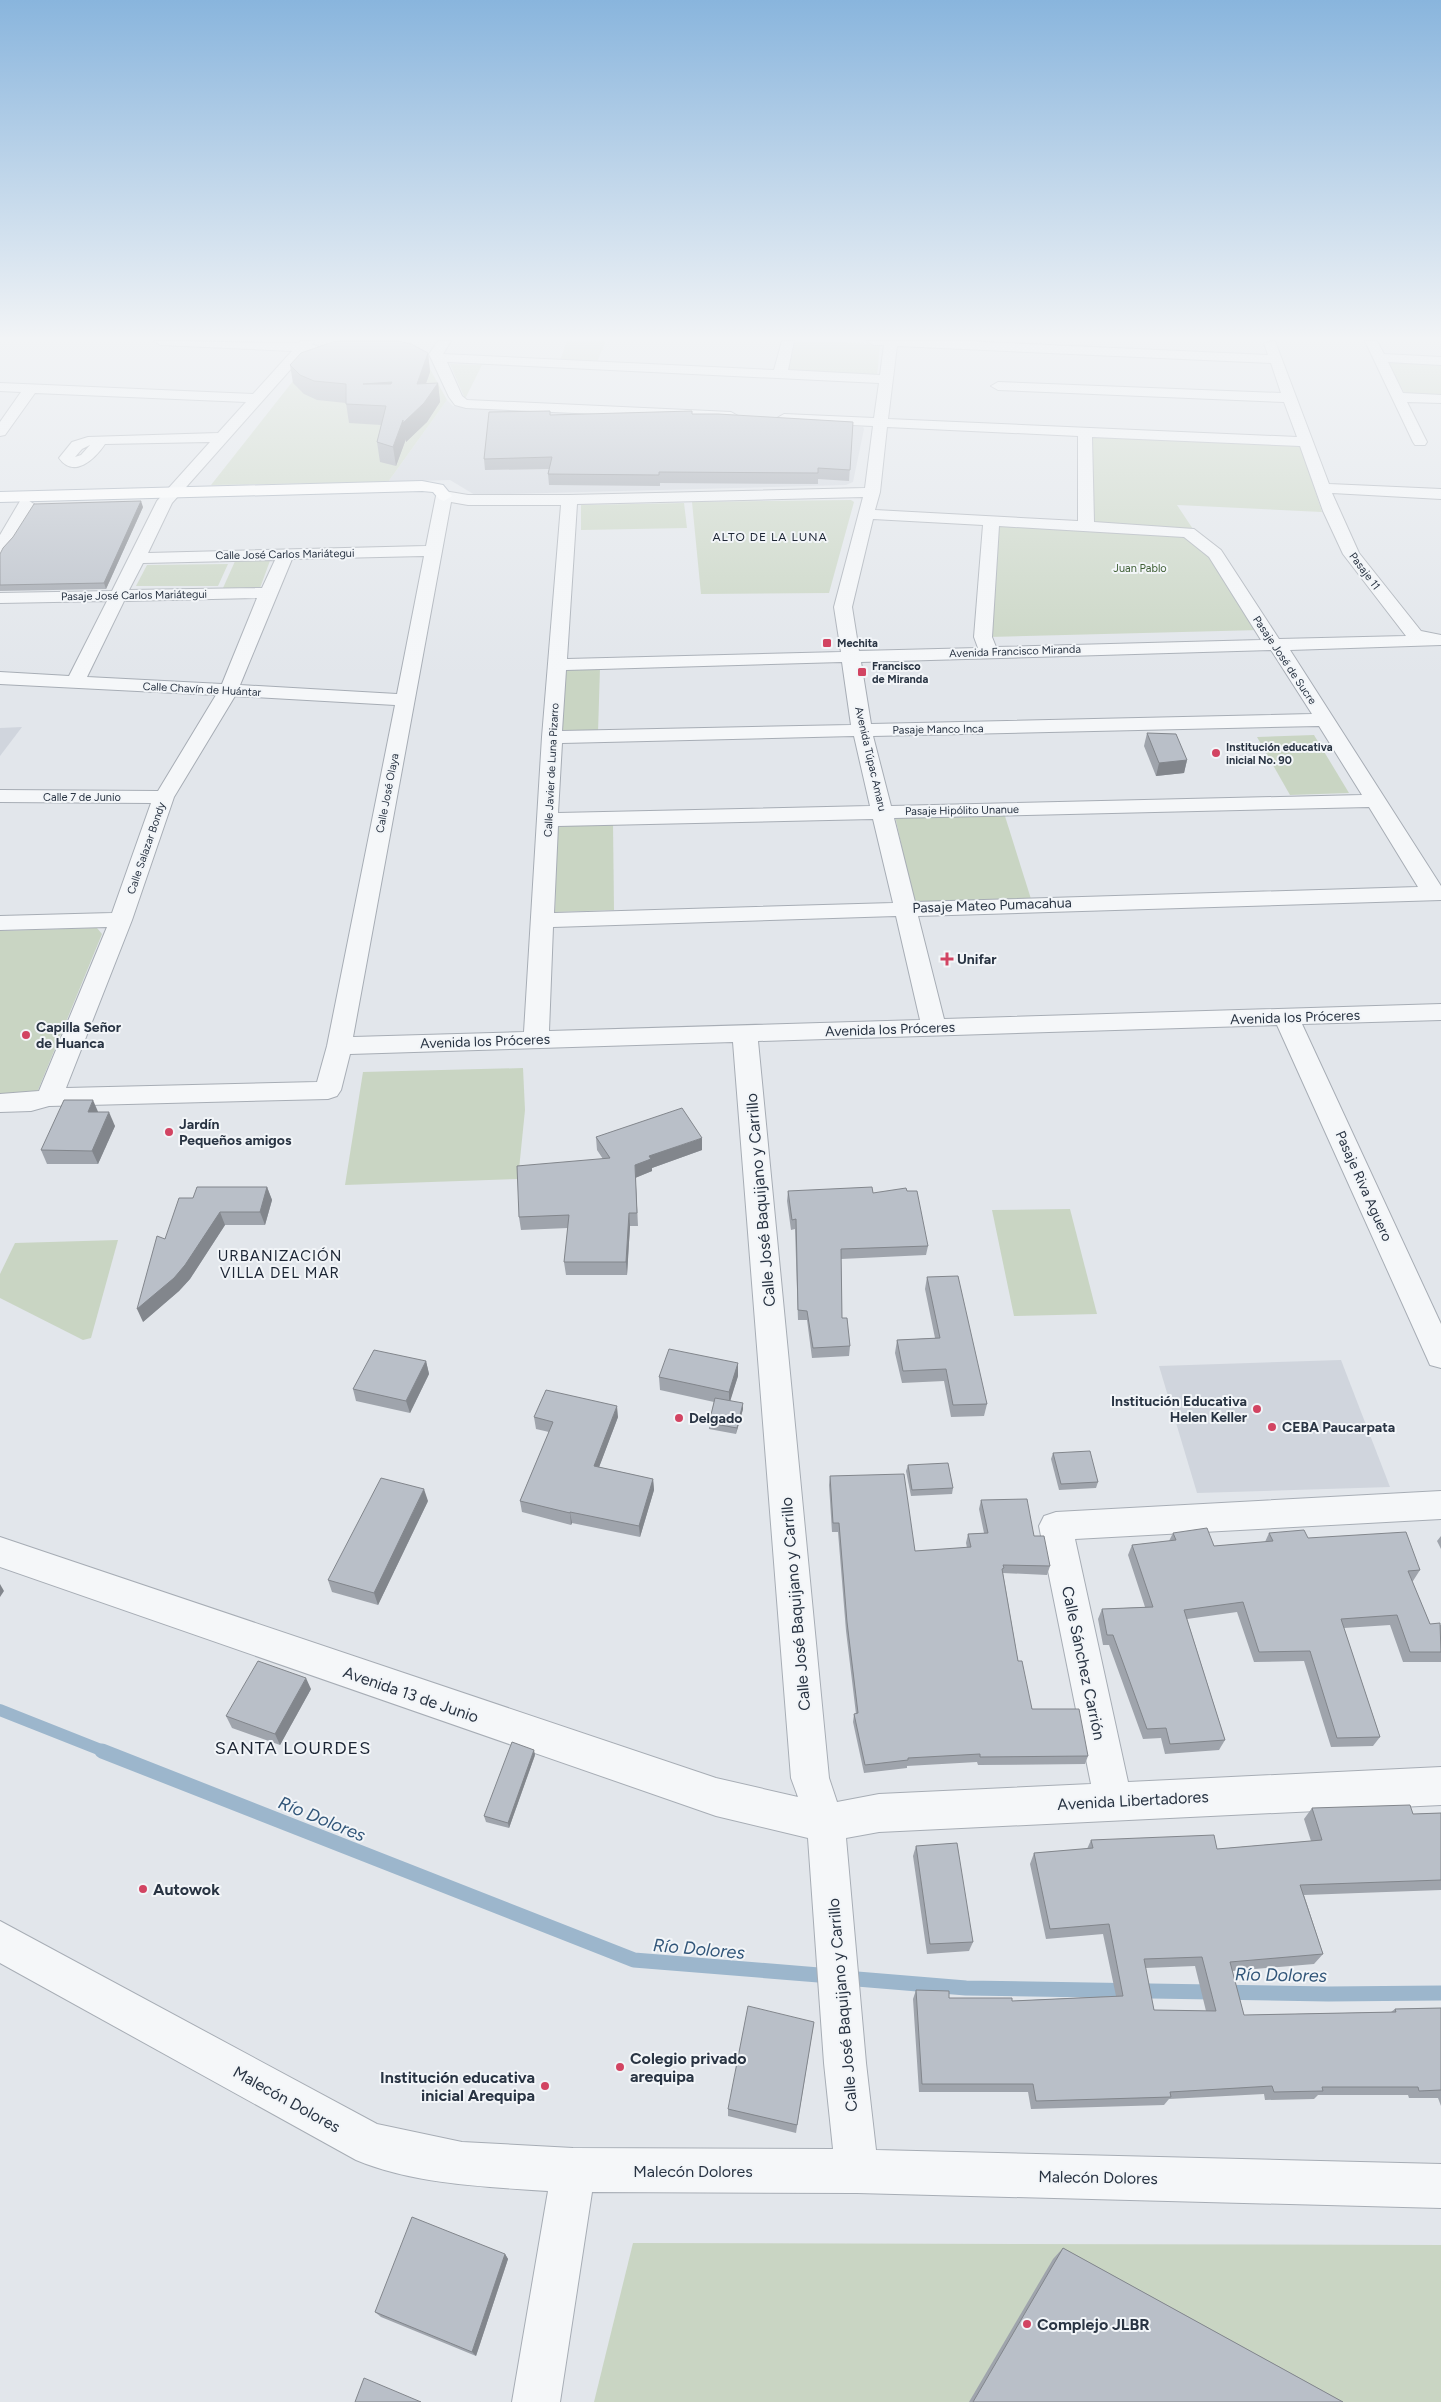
<svg xmlns="http://www.w3.org/2000/svg" width="1441" height="2402" viewBox="0 0 1441 2402" font-family="Figtree,sans-serif">
<style>
.built{fill:#d0d5dd}
.green{fill:#c9d5c3}
.lines{fill:none;stroke-linecap:round;stroke-linejoin:round}
.stream-far1{stroke:#9cb6cc;stroke-width:12}
.stream{stroke:#9cb6cc;stroke-width:15}
.minor-casing{stroke:#a7adb5;stroke-width:2}
.major-casing{stroke:#a1abb7;stroke-width:2}
.minor{fill:#f5f7f9;fill-rule:evenodd}
.major{fill:#fff;fill-rule:evenodd}
.wall{fill:#9fa4ac;fill-rule:evenodd}
.shaded-wall{fill:#82868c}
.building{fill:#b9bfc8;stroke:#82868c;fill-rule:evenodd}
.poi-dot{fill:#d24462;stroke:#f2f5f8;stroke-width:2}
.labels{text-anchor:middle;stroke-width:4;stroke-linejoin:round;paint-order:stroke}
.far-street-label{font-size:11px;fill:#293443;stroke:#f2f5f8}
.far-park-label{font-size:11px;fill:#406036;stroke:#f2f5f8}
.far-poi-label{font-size:11px;font-weight:bold;fill:#293443;stroke:#f2f5f8;text-anchor:start}
.far-neighbourhood-label{font-size:12px;letter-spacing:1px;fill:#1c2534;stroke:#f2f5f8}
.street-label{font-size:14px;fill:#293443;stroke:#f2f5f8}
.poi-label{font-size:14px;font-weight:bold;fill:#293443;stroke:#f2f5f8;text-anchor:start}
.neighbourhood-label{font-size:15px;letter-spacing:1px;fill:#1c2534;stroke:#f2f5f8}
.near-street-label{font-size:16px;fill:#293443;stroke:#f2f5f8}
.near-poi-label{font-size:16px;font-weight:bold;fill:#293443;stroke:#f2f5f8;text-anchor:start}
.near-neighbourhood-label{font-size:18px;letter-spacing:1px;fill:#1c2534;stroke:#f2f5f8}
.near-water-label{font-size:18px;font-style:italic;fill:#325679;stroke:#f2f5f8}
</style>
<rect width="100%" height="100%" fill="#e2e6eb"/>
<!-- built -->
<g class="built">
<polygon points="447,400 453,406 852,426 863,427 864,429 853,482 846,485 475,495 450,480 388,482"/>
<polygon points="22,727 0,756 0,728"/>
<polygon points="1341,1360 1390,1487 1197,1493 1159,1366"/>
</g>
<!-- green -->
<g class="green">
<polygon points="567,341 606,341 596,364 559,363"/>
<polygon points="794,341 880,344 877,377 786,373"/>
<polygon points="315,353 424,358 447,400 388,482 211,485"/>
<polygon points="1387,360 1441,363 1441,398 1406,396"/>
<polygon points="450,364 482,365 465,399"/>
<polygon points="1089,435 1293,445 1301,447 1322,512 1177,505 1260,630 988,637 996,521 1090,526"/>
<polygon points="851,500 854,502 829,593 701,594 692,502"/>
<polygon points="684,503 687,528 581,530 581,505"/>
<polygon points="271,558 260,588 223,588 236,559"/>
<polygon points="228,564 218,586 136,586 147,565"/>
<polygon points="600,667 598,733 561,733 565,668"/>
<polygon points="1314,735 1349,793 1290,795 1257,737"/>
<polygon points="1004,813 1031,899 914,902 895,816"/>
<polygon points="613,823 614,910 555,912 558,824"/>
<polygon points="97,928 102,934 36,1095 0,1096 0,931"/>
<polygon points="523,1068 525,1110 518,1179 345,1185 363,1072"/>
<polygon points="1070,1209 1097,1314 1014,1316 992,1210"/>
<polygon points="118,1240 91,1338 83,1340 0,1298 0,1274 15,1243"/>
<polygon points="633,2243 1441,2245 1441,2402 594,2402"/>
</g>
<g class="lines">
<!-- stream-far1 -->
<polyline class="stream-far1" points="0,1710 106,1752"/>
<!-- stream -->
<g class="stream">
<polyline points="102,1751 634,1960 831,1976"/>
<polyline points="845,1978 966,1988 1328,1994 1441,1993"/>
</g>
<defs>
<g id="minor">
<path d="M154,341l145,2 2,-2h13l-2,3 9,4 -7,4h-8l-134,151 -24,50 278,-7 10,-50 8,-5 24,4h101l296,-7 8,-62 -89,-4 -7,-4 7,-4 90,4 5,-35 -432,-21 15,34 5,4 264,12 7,4 -7,4 -265,-12 -11,-3 -6,-8 -20,-43 9,-13h13l-8,13 331,16 8,-29h12l-6,29 92,5 4,-30h-11l-6,-4h95l306,14 -4,-12 11,-2 54,143 112,5v10l-109,-6 27,60 62,78 20,4v10l-151,5 151,236v14l-523,16 26,103 497,-15v16l-139,4 139,300v44l-11,-3 -4,-9 -149,-331 -519,16 71,737 8,24 42,-8 212,-10 -52,-258 5,-10 12,-4 385,-21v28l-366,20 53,243 313,-15v38l-562,27 -33,6 20,225 10,87 565,14v44l-584,-15 -265,-1 -32,210h-48l36,-211c-62,-4 -135,-7 -192,-31l-356,-197v-42l377,203 85,18 111,6 260,1 -9,-86 -16,-225 -92,-22 -716,-249v-30l716,241 82,19 -7,-19 -58,-736 -383,12 -9,36 -4,6 -9,3 -279,7 -18,5 -31,1v-18l39,-3 68,-164 -107,3v-14l112,-3 39,-110 -151,-1v-12l158,1 58,-96 -216,-11v-12l69,4 38,-75 -107,2v-10l112,-2 45,-90 53,-59 -105,2c-10,15 -31,35 -46,14l13,-16 16,-5 130,-4 28,-31 -211,-9 -30,42 -5,1v-14l21,-30 -21,-1v-8l253,11 39,-43 -132,-6zM897,346l374,17 10,30 -283,-11 -7,4 7,4 286,12 13,35 -409,-18zM887,427l191,9v85l-203,-11 5,-18zM1092,437l208,9 23,65 20,43 63,82 -127,3 -58,-89 -27,-21 -100,-7zM90,445l-9,10 -6,2 7,-8zM863,497l-29,110 7,45 -274,7 10,-155zM451,502l17,3h93l-19,232 -18,295 -171,5zM873,519l110,6 -9,112 4,11 -119,3 -7,-44zM999,526l185,11 25,20 52,83 -265,7 -4,-10zM424,556l-27,138 -157,-9 52,-126zM275,560l-13,28 -133,2 14,-27zM257,598l-35,86 -135,-7 37,-76zM1271,650l41,64 -441,10 -10,-62zM842,662l9,63 -289,6 4,-61zM235,696l160,9 -68,341 -10,36 -251,6 66,-168 42,-123zM1319,726l43,69 -471,11 -18,-70zM854,736l16,70 -312,7 4,-70zM1369,807l49,80 -503,15 -21,-84zM873,819l20,84 -339,10 4,-87zM896,916l24,104 -371,11 4,-104z"/>
<polygon points="1365,341 1377,341 1384,354 1441,357 1441,365 1388,362 1403,393 1441,395 1441,403 1407,402 1427,442 1425,445 1415,445 1413,442"/>
<polygon points="26,499 34,504 8,549 6,552 0,554 0,535 20,501"/>
</g>
<polygon id="major" points="422,481 443,485 452,496 444,501 439,499 433,492 422,491 0,502 0,492"/>
</defs>
<!-- minor casing -->
<use href="#minor" class="minor-casing"/>
<!-- major casing -->
<use href="#major" class="major-casing"/>
<!-- minor -->
<use href="#minor" class="minor"/>
<!-- major -->
<use href="#major" class="major"/>
</g>
<!-- wall -->
<g class="wall">
<polygon points="428,353 430,372 426,384 438,383 440,402 427,422 406,442 406,439 396,466 380,462 377,442 381,425 349,423 346,403 317,400 304,394 293,383 290,365"/>
<polygon points="550,411 550,415 692,414 853,422 849,481 818,479 818,484 660,483 660,486 549,485 548,474 549,469 485,470 484,459"/>
<polygon points="143,507 106,589 0,591 0,554"/>
<polygon points="1147,733 1187,760 1184,773 1156,776 1144,746"/>
<polygon points="98,1112 115,1126 98,1164 47,1164 41,1150"/>
<polygon points="596,1137 702,1150 652,1168 652,1171 635,1178 638,1226 630,1226 627,1275 566,1275 564,1262 568,1228 521,1230 519,1217 603,1159 597,1150"/>
<polygon points="267,1187 272,1200 265,1225 225,1225 190,1279 179,1291 143,1322 165,1239 193,1198"/>
<polygon points="788,1191 873,1193 928,1246 926,1255 841,1259 842,1318 850,1346 849,1356 812,1358 807,1320 798,1320 795,1229 791,1230 787,1201"/>
<polygon points="927,1277 987,1404 984,1416 951,1417 944,1381 902,1383 895,1353 897,1340 935,1338 925,1289"/>
<polygon points="426,1361 429,1374 410,1413 356,1401 353,1389"/>
<polygon points="738,1363 738,1376 730,1400 743,1409 736,1434 709,1429 709,1423 714,1402 660,1390 659,1377"/>
<polygon points="534,1417 618,1417 599,1467 653,1479 654,1490 640,1537 572,1523 571,1525 522,1512 520,1501 549,1432 536,1429"/>
<polygon points="1053,1453 1098,1482 1096,1488 1059,1490 1051,1459"/>
<polygon points="908,1465 953,1488 952,1494 911,1496 906,1471"/>
<polygon points="830,1476 915,1551 967,1548 966,1543 968,1534 984,1533 979,1509 981,1500 1034,1536 1050,1566 1047,1575 1003,1573 1018,1661 1032,1709 1088,1756 1085,1764 978,1765 977,1762 907,1766 907,1768 864,1773 853,1722 854,1714 856,1714 846,1631 838,1532 832,1532 829,1485"/>
<polygon points="428,1501 378,1605 332,1592 328,1580"/>
<polygon points="1173,1533 1214,1546 1265,1542 1269,1533 1308,1538 1420,1570 1413,1581 1412,1581 1430,1624 1441,1625 1441,1662 1403,1662 1390,1625 1344,1628 1380,1737 1373,1746 1331,1747 1304,1661 1254,1662 1237,1612 1187,1619 1225,1740 1219,1750 1165,1754 1161,1738 1143,1739 1109,1645 1103,1645 1098,1619 1102,1609 1145,1607 1128,1555 1132,1545 1169,1541"/>
<polygon points="1441,1536 1441,1549 1437,1541"/>
<polygon points="311,1689 280,1745 232,1728 226,1716"/>
<polygon points="535,1755 509,1828 486,1822 484,1816"/>
<path d="M1312,1808l101,6 28,-1v77l-137,5 19,59 -9,10 -82,7 12,44 147,-3 4,-3 46,-1v98l-3,-8h-29l-1,-3h-90l-4,4 -49,1 -1,-6 -95,5 -5,6 -133,4 -3,-17h-109l-6,-93 3,-9 33,8 63,3 104,-5 -13,-62 -57,5 -16,-75 4,-11 53,-4 4,-9 126,9 94,-8 -7,-22zM1195,1966l11,45 -52,-1 -9,-42z"/>
<polygon points="916,1846 973,1942 969,1951 927,1954 913,1856"/>
<polygon points="814,2022 796,2133 728,2116 728,2109"/>
<polygon points="1063,2248 1343,2402 969,2402 1053,2259"/>
<polygon points="505,2254 508,2259 476,2356 381,2317 375,2312"/>
</g>
<!-- shaded-wall -->
<g class="shaded-wall">
<polygon points="428,353 430,372 419,402 417,384"/>
<polygon points="392,382 394,400 363,384"/>
<polygon points="438,383 440,402 427,422 406,442 406,439 396,466 393,447 403,420"/>
<polygon points="141,501 143,507 106,589 104,583"/>
<polygon points="1187,760 1184,773 1156,776 1159,763"/>
<polygon points="93,1100 99,1114 88,1112"/>
<polygon points="109,1112 115,1126 98,1164 92,1151"/>
<polygon points="702,1138 702,1150 652,1168 652,1171 635,1178 638,1226 635,1165 649,1156"/>
<polygon points="267,1187 272,1200 265,1225 260,1212"/>
<polygon points="220,1212 225,1225 190,1279 179,1291 143,1322 137,1309"/>
<polygon points="629,1213 630,1226 627,1275 626,1262"/>
<polygon points="426,1361 429,1374 410,1413 406,1401"/>
<polygon points="738,1363 738,1376 729,1405 729,1392"/>
<polygon points="743,1403 743,1409 736,1434 737,1428"/>
<polygon points="617,1406 618,1417 595,1478 594,1466"/>
<polygon points="653,1479 654,1490 640,1537 639,1526"/>
<polygon points="424,1489 428,1501 378,1605 374,1593"/>
<polygon points="570,1512 572,1523 571,1525 570,1513"/>
<polygon points="0,1584 4,1591 0,1597"/>
<polygon points="306,1678 311,1689 280,1745 275,1734"/>
<polygon points="534,1750 535,1755 509,1828 508,1823"/>
<polygon points="505,2254 508,2259 476,2356 472,2352"/>
</g>
<!-- building -->
<g class="building">
<path d="M342,341h56l13,3 17,9 -11,31 21,-1 -14,20 -21,20v-3l-10,27 -16,-5 9,-36 -40,-2v-20l-32,-3 -14,-6 -10,-10 11,-12 32,-11zM392,382l-1,2h-28z"/>
<polygon points="550,411 550,415 692,411 692,414 718,414 853,422 850,470 818,468 818,473 659,472 659,475 548,474 552,457 484,459 489,412"/>
<polygon points="141,501 104,583 0,585 0,554 3,548 13,537 34,504"/>
<polygon points="1147,733 1176,734 1187,760 1159,763"/>
<polygon points="64,1100 93,1100 88,1112 109,1112 92,1151 41,1150"/>
<polygon points="682,1108 702,1138 649,1156 651,1159 635,1165 637,1213 629,1213 626,1262 564,1262 569,1215 519,1217 517,1166 610,1158 596,1137"/>
<polygon points="197,1187 267,1187 260,1212 220,1212 185,1265 174,1278 137,1309 157,1236 165,1239 179,1198 193,1198"/>
<polygon points="872,1187 873,1193 906,1188 907,1191 917,1191 928,1246 841,1249 842,1318 847,1318 850,1346 813,1348 807,1311 798,1310 796,1219 792,1220 788,1191"/>
<polygon points="958,1276 987,1404 953,1405 946,1369 903,1371 897,1340 940,1338 927,1277"/>
<polygon points="669,1349 738,1363 729,1392 659,1377"/>
<polygon points="374,1350 426,1361 406,1401 353,1389"/>
<polygon points="546,1390 617,1406 594,1466 653,1479 639,1526 570,1512 570,1513 520,1501 553,1422 534,1417"/>
<polygon points="715,1398 743,1403 737,1428 709,1423"/>
<polygon points="1090,1451 1098,1482 1061,1484 1053,1453"/>
<polygon points="948,1463 953,1488 912,1490 908,1465"/>
<polygon points="904,1474 915,1551 971,1547 968,1534 988,1533 981,1500 1027,1499 1034,1536 1044,1536 1050,1566 1003,1565 1004,1568 1002,1569 1018,1661 1022,1661 1032,1709 1079,1709 1088,1756 980,1757 980,1754 908,1758 908,1760 865,1765 854,1714 858,1713 847,1622 839,1523 833,1523 830,1476"/>
<polygon points="381,1478 424,1489 374,1593 328,1580"/>
<polygon points="1207,1528 1214,1546 1273,1541 1269,1533 1304,1530 1308,1538 1406,1532 1420,1570 1408,1571 1430,1624 1440,1623 1441,1652 1410,1652 1397,1615 1341,1619 1380,1737 1337,1738 1310,1651 1259,1652 1243,1602 1184,1610 1225,1740 1170,1744 1166,1728 1147,1729 1113,1635 1107,1635 1102,1609 1153,1607 1132,1545 1176,1540 1173,1533"/>
<polygon points="258,1661 306,1678 275,1734 226,1716"/>
<polygon points="512,1742 534,1750 508,1823 484,1816"/>
<path d="M1410,1805l3,9 28,-1v67l-141,5 23,69 -93,8 14,53 152,-3 -1,-3 46,-1v82l-22,1 -1,-4h-96l1,4 -49,1 -2,-6 -102,6 1,5 -135,4 -3,-17h-111l-6,-94 33,1v7h63v3l111,-5 -14,-72 -59,5 -16,-76 59,-5 -2,-8 123,-5 3,14 105,-9 -10,-32zM1202,1957l14,54 -62,-1 -10,-51z"/>
<polygon points="957,1843 973,1942 930,1944 916,1846"/>
<polygon points="748,2006 814,2022 797,2125 728,2109"/>
<polygon points="412,2217 505,2254 472,2352 375,2312"/>
<polygon points="1063,2248 1343,2402 973,2402"/>
<polygon points="364,2378 421,2402 355,2402"/>
</g>
<!-- sky -->
<linearGradient id="sky" x2="0" y2="1"><stop stop-color="#89b5dd"/><stop offset="0.5" stop-color="#f2f4f6"/><stop offset="1" stop-color="#f2f4f6" stop-opacity="0"/></linearGradient>
<rect width="1441" height="677" fill="url(#sky)"/>
<!-- markers -->
<g class="poi-dot">
<rect x="822" y="638" width="10" height="10" rx="2.5"/>
<rect x="857" y="667" width="10" height="10" rx="2.5"/>
<circle cx="1216" cy="753" r="5"/>
<path d="M944.5 951.5h5v5h5v5h-5v5h-5v-5h-5v-5h5z"/>
<circle cx="26" cy="1035" r="5"/>
<circle cx="169" cy="1132" r="5"/>
<circle cx="1257" cy="1409" r="5"/>
<circle cx="679" cy="1418" r="5"/>
<circle cx="1272" cy="1427" r="5"/>
<circle cx="143" cy="1889" r="5"/>
<circle cx="620" cy="2067" r="5"/>
<circle cx="545" cy="2086" r="5"/>
<circle cx="1027" cy="2324" r="5"/>
</g>
<g class="labels">
<!-- far-street labels -->
<g class="far-street-label">
<text transform="translate(285 554) rotate(-1)" y="4">Calle José Carlos Mariátegui</text>
<text transform="translate(1365 571) rotate(53)" y="4">Pasaje 11</text>
<text transform="translate(134 595) rotate(-1)" y="4">Pasaje José Carlos Mariátegui</text>
<text transform="translate(1015 651) rotate(-2)" y="4">Avenida Francisco Miranda</text>
<text transform="translate(1285 660) rotate(56)" y="4">Pasaje José de Sucre</text>
<text transform="translate(202 689) rotate(3)" y="4">Calle Chavín de Huántar</text>
<text transform="translate(938 729) rotate(-1)" y="4">Pasaje Manco Inca</text>
<text transform="translate(871 759) rotate(77)" y="4">Avenida Túpac Amaru</text>
<text transform="translate(551 770) rotate(-87)" y="4">Calle Javier de Luna Pizarro</text>
<text transform="translate(387 793) rotate(-79)" y="4">Calle José Olaya</text>
<text x="82" y="801">Calle 7 de Junio</text>
<text transform="translate(962 810) rotate(-1)" y="4">Pasaje Hipólito Unanue</text>
<text transform="translate(146 848) rotate(-71)" y="4">Calle Salazar Bondy</text>
</g>
<!-- far-park labels -->
<g class="far-park-label">
<text x="1140" y="572">Juan Pablo</text>
</g>
<!-- far-poi labels -->
<g class="far-poi-label">
<text x="837" y="647">Mechita</text>
<text x="872" y="670">Francisco<tspan x="872" dy="13">de Miranda</tspan></text>
<text x="1226" y="751">Institución educativa<tspan x="1226" dy="13">inicial No. 90</tspan></text>
</g>
<!-- far-neighbourhood labels -->
<g class="far-neighbourhood-label">
<text x="770" y="541">ALTO DE LA LUNA</text>
</g>
<!-- street labels -->
<g class="street-label">
<text transform="translate(992 905) rotate(-2)" y="5">Pasaje Mateo Pumacahua</text>
<text transform="translate(1295 1017) rotate(-2)" y="5">Avenida los Próceres</text>
<text transform="translate(890 1029) rotate(-2)" y="5">Avenida los Próceres</text>
<text transform="translate(485 1041) rotate(-2)" y="5">Avenida los Próceres</text>
<text transform="translate(1364 1186) rotate(66)" y="5">Pasaje Riva Aguero</text>
</g>
<!-- poi labels -->
<g class="poi-label">
<text x="957" y="964">Unifar</text>
<text x="36" y="1032">Capilla Señor<tspan x="36" dy="16">de Huanca</tspan></text>
<text x="179" y="1129">Jardín<tspan x="179" dy="16">Pequeños amigos</tspan></text>
<text x="1247" y="1406" text-anchor="end">Institución Educativa<tspan x="1247" dy="16">Helen Keller</tspan></text>
<text x="689" y="1423">Delgado</text>
<text x="1282" y="1432">CEBA Paucarpata</text>
</g>
<!-- neighbourhood labels -->
<g class="neighbourhood-label">
<text x="280" y="1261">URBANIZACIÓN<tspan x="280" dy="17">VILLA DEL MAR</tspan></text>
</g>
<!-- near-street labels -->
<g class="near-street-label">
<text transform="translate(760 1200) rotate(-95)" y="6">Calle José Baquijano y Carrillo</text>
<text transform="translate(795 1604) rotate(-95)" y="6">Calle José Baquijano y Carrillo</text>
<text transform="translate(1084 1663) rotate(78)" y="6">Calle Sánchez Carrión</text>
<text transform="translate(411 1694) rotate(19)" y="6">Avenida 13 de Junio</text>
<text transform="translate(1133 1800) rotate(-3)" y="6">Avenida Libertadores</text>
<text transform="translate(842 2005) rotate(-95)" y="6">Calle José Baquijano y Carrillo</text>
<text transform="translate(287 2099) rotate(29)" y="6">Malecón Dolores</text>
<text x="693" y="2177">Malecón Dolores</text>
<text transform="translate(1098 2177) rotate(1)" y="6">Malecón Dolores</text>
</g>
<!-- near-poi labels -->
<g class="near-poi-label">
<text x="153" y="1895">Autowok</text>
<text x="630" y="2064">Colegio privado<tspan x="630" dy="18">arequipa</tspan></text>
<text x="535" y="2083" text-anchor="end">Institución educativa<tspan x="535" dy="18">inicial Arequipa</tspan></text>
<text x="1037" y="2330">Complejo JLBR</text>
</g>
<!-- near-neighbourhood labels -->
<g class="near-neighbourhood-label">
<text x="293" y="1754">SANTA LOURDES</text>
</g>
<!-- near-water labels -->
<g class="near-water-label">
<text transform="translate(322 1819) rotate(22)" y="6">Río Dolores</text>
<text transform="translate(699 1949) rotate(5)" y="6">Río Dolores</text>
<text transform="translate(1281 1975) rotate(1)" y="6">Río Dolores</text>
</g>
</g>
</svg>
